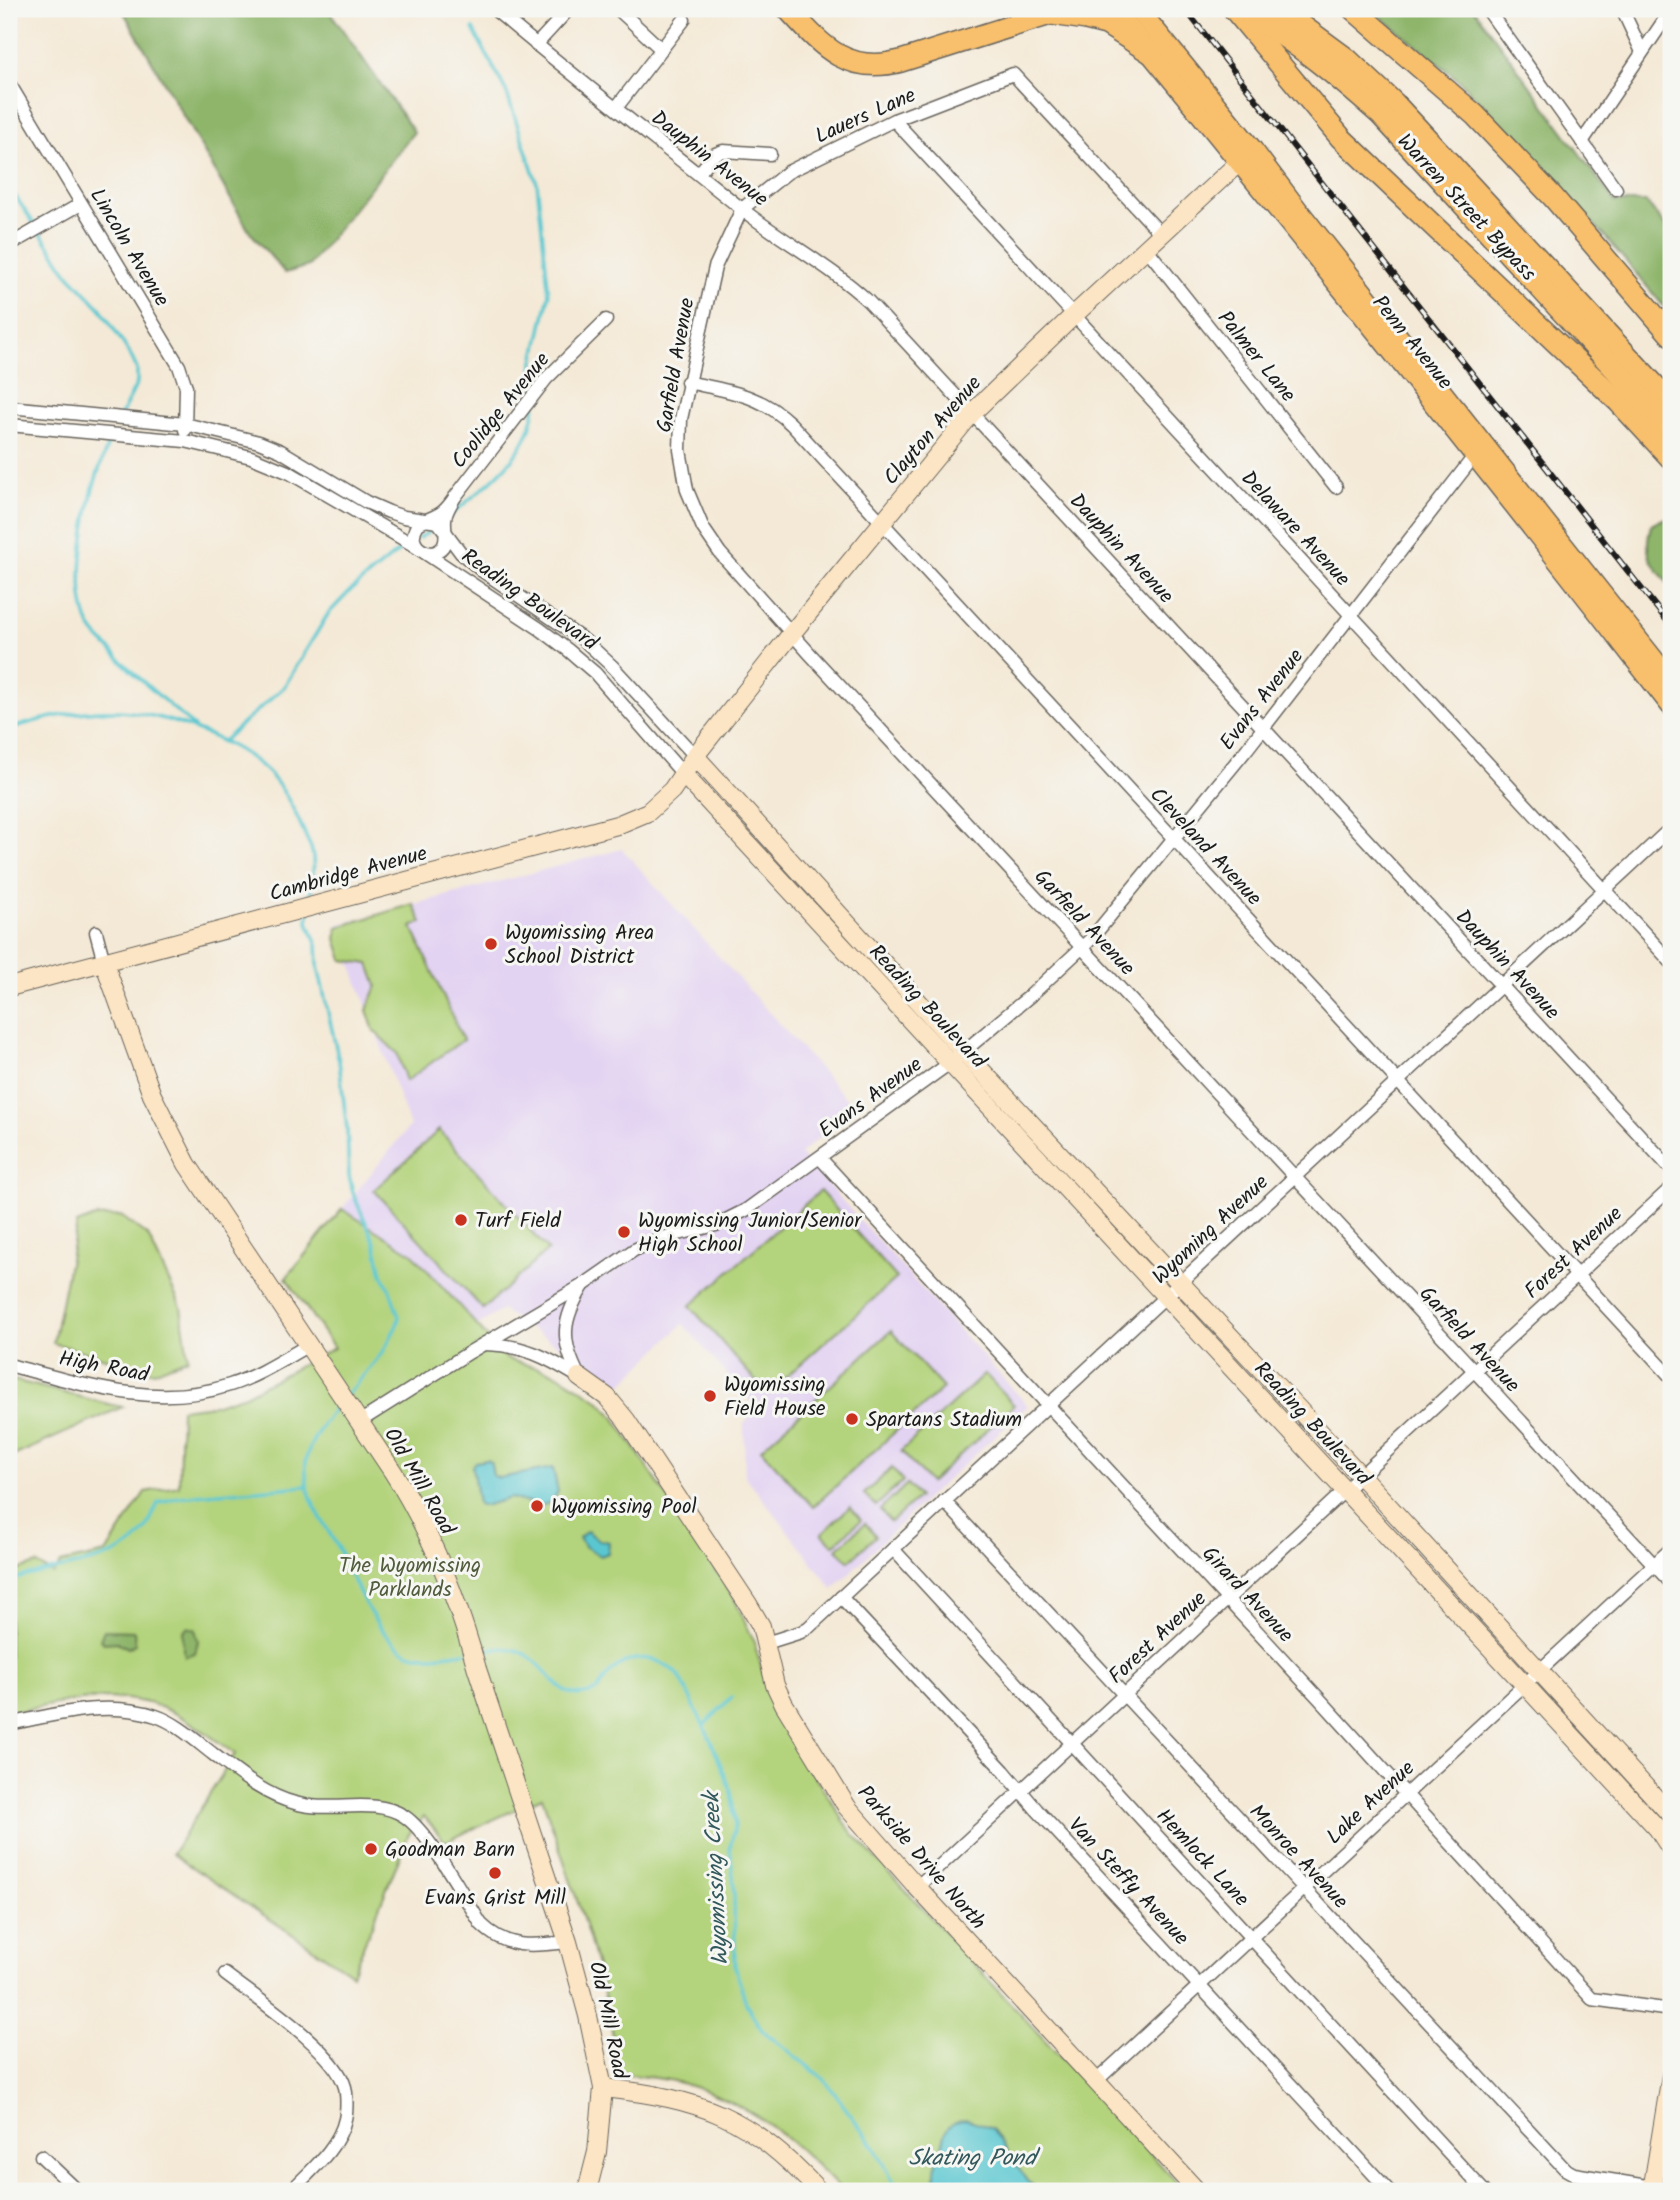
<svg xmlns="http://www.w3.org/2000/svg" width="1680" height="2200" viewBox="0 0 1680 2200" font-family="Kalam,sans-serif">
<style>
.built{fill:#e3d3f2}
.green{fill:#b3d37b;stroke:#68784c;stroke-width:2}
.forest{fill:#8eb56b;stroke:#556844;stroke-width:2}
.water{fill:#5ac7d0;stroke:#3b7276;stroke-width:2}
.lines{fill:none;stroke-linecap:round;stroke-linejoin:round}
.stream{stroke:#5ac7d0;stroke-width:3.5}
.street-casing{stroke:#68645d;stroke-width:15}
.secondary-casing{stroke:#68645d;stroke-width:20}
.primary-casing{stroke:#68645d;stroke-width:22}
.highway-casing{stroke:#68645d;stroke-width:24}
.street{stroke:#fff;stroke-width:12}
.secondary{stroke:#fce5c4;stroke-width:18}
.primary{stroke:#f8bf6c;stroke-width:19}
.highway{stroke:#f8bf6c;stroke-width:21}
.rail-casing{stroke:#1c1c1c;stroke-width:6}
.rail{stroke:#f6f6f2;stroke-width:3.5;stroke-dasharray:10;stroke-linecap:butt}
.poi-dot{fill:#c8321e;stroke:#f6f6f2;stroke-width:2.5}
.labels{text-anchor:middle;stroke-width:6;stroke-linejoin:round;paint-order:stroke}
.street-label{font-size:21px;fill:#1c1c1c;stroke:#f6f6f2}
.poi-label{font-size:21px;fill:#1c1c1c;stroke:#f6f6f2;text-anchor:start}
.park-label{font-size:21px;fill:#515c3d;stroke:#f6f6f2}
.water-label{font-size:23px;font-style:italic;fill:#32585b;stroke:#f6f6f2}
</style>
<rect width="100%" height="100%" fill="#f6f6f2"/>
<filter id="ink" filterUnits="userSpaceOnUse"><feTurbulence type="fractalNoise" baseFrequency=".0143" numOctaves="2"/><feDisplacementMap in="SourceGraphic" scale="14" xChannelSelector="R" yChannelSelector="G"/><feConvolveMatrix kernelMatrix="1 2 1 2 8 2 1 2 1" color-interpolation-filters="sRGB"/></filter>
<filter id="wash" filterUnits="userSpaceOnUse"><feTurbulence type="fractalNoise" baseFrequency=".00686" numOctaves="4" result="noise"/><feDisplacementMap in="SourceGraphic" scale="28" xChannelSelector="R" yChannelSelector="G"/><feGaussianBlur stdDeviation="1.57" result="paint"/><feColorMatrix in="noise" values="0 0 0 0 0 0 0 0 0 0 0 0 0 0 0 0 0 1.4 0 .05"/><feComposite in="paint" operator="in"/></filter>
<g filter="url(#wash)">
<rect width="100%" height="100%" fill="#f4e9d6"/>
<!-- built -->
<polygon class="built" points="622,849 854,1107 800,1154 1028,1406 928,1497 833,1589 745,1476 744,1424 756,1408 683,1324 621,1385 502,1310 478,1325 413,1254 342,1209 410,1126 337,925"/>
<!-- green -->
<g class="green">
<polygon points="413,904 422,922 412,927 463,1040 406,1081 397,1053 374,1031 367,1010 377,986 369,964 343,960 336,939 338,927"/>
<polygon points="439,1130 548,1250 483,1309 374,1190"/>
<polygon points="820,1191 897,1278 767,1394 690,1306"/>
<path d="M342,1209l71,45 94,105 46,13 44,27 15,15 121,182 20,43 14,47 49,92 36,55 333,358h-343c-50,-53 -97,-93 -169,-110 -18,-4 -37,-5 -54,-7 -12,-96 -46,-186 -77,-277l-97,45 -21,-26 -15,18 -57,140 -180,-120 63,-100c-20,-14 -40,-31 -63,-42 -53,-26 -108,-9 -163,1v-140l28,-9 16,10 8,-11 45,-10 39,-61 34,-6 2,-77 32,-4 32,-10 89,-47 -48,-70z"/>
<polygon points="121,1216 148,1236 181,1307 188,1358 154,1372 53,1343 77,1224 95,1217"/>
<polygon points="891,1331 943,1388 813,1507 761,1449"/>
<polygon points="985,1374 1014,1405 930,1483 901,1451"/>
<polygon points="9,1379 112,1405 123,1407 9,1458"/>
<polygon points="892,1468 903,1481 876,1506 864,1494"/>
<polygon points="907,1484 919,1497 891,1522 880,1510"/>
<polygon points="850,1507 861,1520 833,1545 822,1533"/>
<polygon points="865,1523 876,1536 849,1561 837,1549"/>
</g>
<!-- forest -->
<g class="forest">
<polygon points="122,9 328,9 414,132 309,266 285,273 249,231"/>
<polygon points="1371,9 1474,9 1615,202 1646,202 1671,233 1671,315 1596,226 1460,81"/>
<path d="M1665,518l6,2v67c-19,-23 -29,-31 -20,-62z"/>
<polygon points="187,1627 195,1629 198,1641 195,1653 186,1656 183,1650 183,1632"/>
<polygon points="104,1630 134,1631 135,1644 128,1648 117,1642 104,1643 100,1640"/>
</g>
<!-- water -->
<g class="water">
<polygon points="487,1460 491,1463 493,1476 499,1478 553,1468 558,1492 552,1502 540,1506 510,1498 484,1506 478,1504 472,1466 475,1462"/>
<polygon points="587,1531 599,1540 609,1542 608,1553 601,1556 584,1546 579,1538"/>
<path d="M967,2119l25,9 35,53 13,10 -98,-1c-10,-12 -8,-23 -2,-36 7,-19 0,-31 27,-35z"/>
</g>
<g class="lines">
<!-- stream -->
<g class="stream">
<polyline points="473,29 506,91 537,183 549,295 532,370 533,388"/>
<polyline points="9,187 69,275 101,309 130,354 137,369 137,383 121,415"/>
<path d="M110,437c-5,17 -12,34 -17,51 -8,36 -22,110 0,143 5,7 12,13 18,19 26,29 55,51 83,77"/>
<path d="M450,516c36,-32 85,-62 85,-117"/>
<polyline points="419,538 439,526"/>
<path d="M9,729c33,-11 70,-19 104,-18 44,0 116,27 148,55 21,18 32,41 43,66 2,7 7,13 8,20 4,14 -1,33 -2,48"/>
<polyline points="222,742 284,687 328,614 350,591 406,545"/>
<polyline points="309,914 308,922 317,945 318,967 339,1061 347,1129 349,1176 354,1196 375,1243 382,1274 390,1290 399,1317 397,1325 383,1352 348,1394"/>
<path d="M340,1402c-12,14 -33,42 -34,60 -3,34 16,57 31,84 16,31 35,84 66,104 18,11 42,4 63,2"/>
<path d="M9,1581c38,-14 107,-14 134,-48 7,-8 10,-21 15,-30l21,-6 27,-3 101,-8"/>
<path d="M477,1651c14,-2 30,-5 44,1 31,13 35,57 77,38 17,-36 58,-43 83,-11l30,62 20,50 4,34 -5,24 4,36 1,82 12,39 15,24 62,49 51,69 24,43"/>
<polyline points="704,1725 732,1697"/>
</g>
</g>
</g>
<g filter="url(#ink)">
<g class="lines">
<defs>
<g id="street">
<path d="M494,9c81,69 166,134 249,201 41,32 87,56 125,91l803,868"/>
<polyline points="618,9 661,49"/>
<polyline points="1487,9 1616,189"/>
<polyline points="1622,9 1642,52"/>
<polyline points="536,45 569,9"/>
<polyline points="9,83 179,366 186,387 185,430"/>
<polyline points="616,108 684,20"/>
<polyline points="894,120 1671,962"/>
<polyline points="1582,142 1671,10"/>
<polyline points="699,173 715,154 723,151 770,154"/>
<polyline points="1162,235 1013,74 894,120 788,172 742,209 715,267 681,419 680,450 687,490 703,528 720,553 811,655 1671,1583"/>
<polyline points="9,245 81,204"/>
<polyline points="1147,249 1336,487"/>
<path d="M687,382c41,9 73,12 104,42l880,953"/>
<polyline points="9,407 185,424 259,442 281,451 366,502 389,512 404,517 438,522 461,553 481,570 585,641 613,667 695,756"/>
<polyline points="9,425 185,441 251,457 290,473 410,543 540,629 568,650 595,673 683,774"/>
<path d="M455,497c-4,7 -9,14 -10,22 -1,15 6,28 -12,34 -18,-1 -24,-15 -15,-29 19,-10 23,-6 37,-27l91,-118 60,-59"/>
<polyline points="96,932 104,962"/>
<polyline points="820,1158 1326,1706 1592,1999 1671,2010"/>
<path d="M484,1344c40,1 62,13 95,33"/>
<path d="M9,1365c73,19 146,45 221,20 28,-9 52,-25 77,-39"/>
<path d="M579,1376c-19,-36 -17,-56 4,-90"/>
<polyline points="359,1422 470,1352 585,1284 634,1250 662,1238 716,1225 746,1210 950,1063 1031,995 1091,939 1247,749 1479,450"/>
<polyline points="944,1501 1565,2169 1574,2174 1671,2190"/>
<polyline points="893,1549 1484,2191"/>
<polyline points="841,1597 1004,1771 1037,1810 1389,2191"/>
<polyline points="766,1643 801,1632 809,1627 1671,828"/>
<path d="M9,1724c48,-10 99,-24 147,-8 21,7 40,25 57,38 25,19 51,41 82,49 36,11 78,-7 109,13 25,16 60,81 77,108 26,26 53,22 87,18"/>
<polyline points="917,1887 1671,1188"/>
<path d="M225,1974c31,24 110,76 120,113 2,8 2,24 0,32 -6,29 -35,52 -54,72"/>
<polyline points="1095,2082 1671,1549"/>
<polyline points="41,2156 78,2191"/>
</g>
<g id="secondary">
<polyline points="695,756 964,1052 1361,1476 1671,1815"/>
<polyline points="683,774 1658,1829 1671,1849"/>
<path d="M104,962l48,133 35,69 206,308c38,60 65,128 84,197l91,273 20,74 15,72 -6,64 -10,39"/>
<polyline points="9,987 617,825 648,812 672,790 695,756 792,633 972,413 1073,316 1248,154"/>
<polyline points="579,1377 607,1397 626,1420 748,1604 761,1626 775,1685 784,1704 847,1807 917,1887 1197,2191"/>
<path d="M603,2088c101,11 145,28 216,103"/>
<polyline points="1652,2191 1671,2075"/>
</g>
<g id="primary">
<path d="M1114,9c189,229 375,462 557,697"/>
<polyline points="1138,9 1253,150 1298,210 1671,681"/>
</g>
<g id="highway">
<path d="M788,9c34,37 58,66 113,52l165,-52"/>
<polyline points="1234,9 1341,138 1619,402 1671,458"/>
<polyline points="1279,9 1347,59 1394,103 1671,403"/>
<polyline points="1353,9 1475,115 1553,197 1671,335"/>
<path d="M1242,10c51,29 95,66 139,105l290,315"/>
<polyline points="1052,14 1086,19 1106,24 1151,53"/>
</g>
</defs>
<!-- street casing -->
<use href="#street" class="street-casing"/>
<!-- secondary casing -->
<use href="#secondary" class="secondary-casing"/>
<!-- primary casing -->
<use href="#primary" class="primary-casing"/>
<!-- highway casing -->
<use href="#highway" class="highway-casing"/>
<!-- street -->
<use href="#street" class="street"/>
<!-- secondary -->
<use href="#secondary" class="secondary"/>
<!-- primary -->
<use href="#primary" class="primary"/>
<!-- highway -->
<use href="#highway" class="highway"/>
<defs>
<polyline id="rail" points="1185,9 1671,626"/>
</defs>
<!-- rail casing -->
<use href="#rail" class="rail-casing"/>
<!-- rail -->
<use href="#rail" class="rail"/>
</g>
</g>
<!-- markers -->
<g class="poi-dot">
<circle cx="491" cy="944" r="7"/>
<circle cx="461" cy="1220" r="7"/>
<circle cx="624" cy="1232" r="7"/>
<circle cx="710" cy="1396" r="7"/>
<circle cx="852" cy="1419" r="7"/>
<circle cx="537" cy="1506" r="7"/>
<circle cx="371" cy="1849" r="7"/>
<circle cx="495" cy="1873" r="7"/>
</g>
<g class="labels">
<!-- street labels -->
<g class="street-label">
<text transform="translate(865 115) rotate(-24)" y="7">Lauers Lane</text>
<text transform="translate(710 158) rotate(38)" y="7">Dauphin Avenue</text>
<text transform="translate(1467 207) rotate(47)" y="7">Warren Street Bypass</text>
<text transform="translate(130 247) rotate(59)" y="7">Lincoln Avenue</text>
<text transform="translate(1413 342) rotate(51)" y="7">Penn Avenue</text>
<text transform="translate(1257 356) rotate(51)" y="7">Palmer Lane</text>
<text transform="translate(675 365) rotate(-80)" y="7">Garfield Avenue</text>
<text transform="translate(500 410) rotate(-51)" y="7">Coolidge Avenue</text>
<text transform="translate(932 430) rotate(-49)" y="7">Clayton Avenue</text>
<text transform="translate(1296 528) rotate(47)" y="7">Delaware Avenue</text>
<text transform="translate(1122 548) rotate(47)" y="7">Dauphin Avenue</text>
<text transform="translate(530 599) rotate(35)" y="7">Reading Boulevard</text>
<text transform="translate(1261 699) rotate(-52)" y="7">Evans Avenue</text>
<text transform="translate(1206 846) rotate(47)" y="7">Cleveland Avenue</text>
<text transform="translate(348 873) rotate(-15)" y="7">Cambridge Avenue</text>
<text transform="translate(1085 922) rotate(47)" y="7">Garfield Avenue</text>
<text transform="translate(1508 964) rotate(47)" y="7">Dauphin Avenue</text>
<text transform="translate(928 1006) rotate(47)" y="7">Reading Boulevard</text>
<text transform="translate(870 1097) rotate(-36)" y="7">Evans Avenue</text>
<text transform="translate(1210 1229) rotate(-43)" y="7">Wyoming Avenue</text>
<text transform="translate(1573 1252) rotate(-43)" y="7">Forest Avenue</text>
<text transform="translate(1470 1339) rotate(47)" y="7">Garfield Avenue</text>
<text transform="translate(104 1366) rotate(11)" y="7">High Road</text>
<text transform="translate(1313 1423) rotate(47)" y="7">Reading Boulevard</text>
<text transform="translate(420 1481) rotate(60)" y="7">Old Mill Road</text>
<text transform="translate(1248 1594) rotate(47)" y="7">Girard Avenue</text>
<text transform="translate(1157 1637) rotate(-43)" y="7">Forest Avenue</text>
<text transform="translate(1370 1802) rotate(-43)" y="7">Lake Avenue</text>
<text transform="translate(1299 1856) rotate(47)" y="7">Monroe Avenue</text>
<text transform="translate(922 1857) rotate(49)" y="7">Parkside Drive North</text>
<text transform="translate(1203 1857) rotate(47)" y="7">Hemlock Lane</text>
<text transform="translate(1129 1881) rotate(47)" y="7">Van Steffy Avenue</text>
<text transform="translate(609 2020) rotate(78)" y="7">Old Mill Road</text>
</g>
<!-- poi labels -->
<g class="poi-label">
<text x="505" y="939">Wyomissing Area<tspan x="505" dy="24">School District</tspan></text>
<text x="475" y="1227">Turf Field</text>
<text x="638" y="1227">Wyomissing Junior/Senior<tspan x="638" dy="24">High School</tspan></text>
<text x="724" y="1391">Wyomissing<tspan x="724" dy="24">Field House</tspan></text>
<text x="866" y="1426">Spartans Stadium</text>
<text x="551" y="1513">Wyomissing Pool</text>
<text x="385" y="1856">Goodman Barn</text>
<text x="495" y="1904" text-anchor="middle">Evans Grist Mill</text>
</g>
<!-- park labels -->
<g class="park-label">
<text x="410" y="1572">The Wyomissing<tspan x="410" dy="24">Parklands</tspan></text>
</g>
<!-- water labels -->
<g class="water-label">
<text transform="translate(715 1879) rotate(-93)" y="8">Wyomissing Creek</text>
<text x="972" y="2165">Skating Pond</text>
</g>
</g>
<!-- margin -->
<rect width="1680" height="2200" fill="none" stroke="#f6f6f2" stroke-width="35"/>
</svg>
